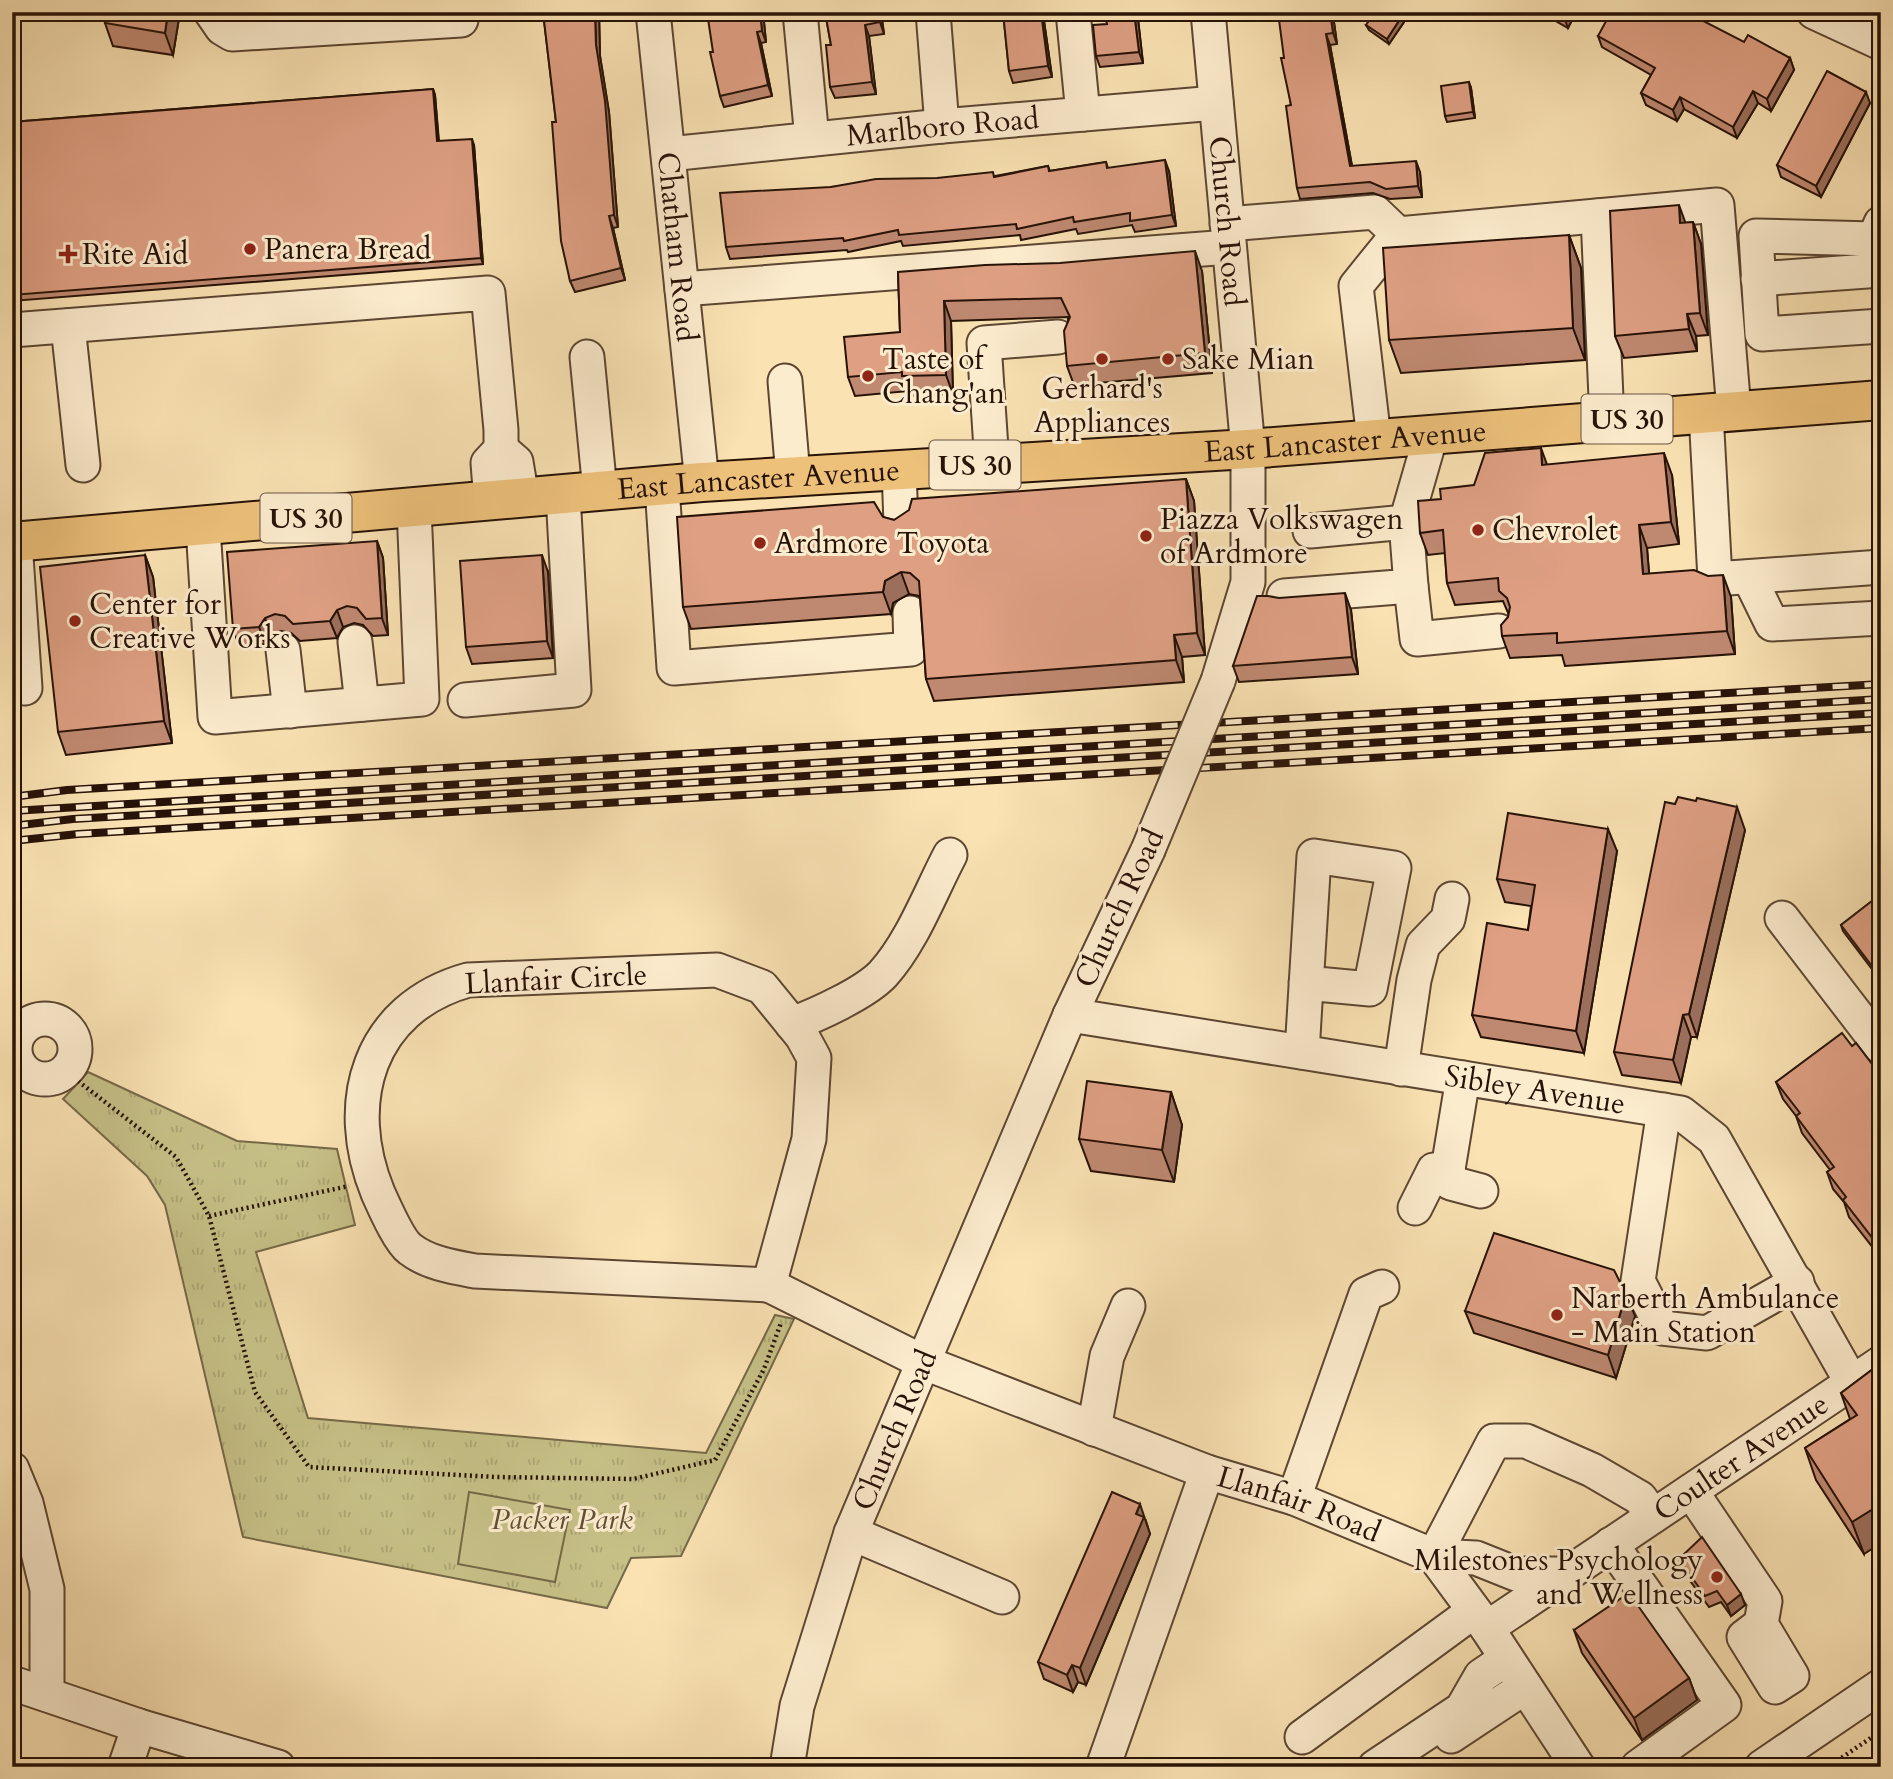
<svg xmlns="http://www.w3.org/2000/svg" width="1893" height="1779" viewBox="0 0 1893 1779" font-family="Cardo,serif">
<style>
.grass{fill:url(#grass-tufts);stroke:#766947;stroke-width:2}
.garden{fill:#c6c087;stroke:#766947;stroke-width:2}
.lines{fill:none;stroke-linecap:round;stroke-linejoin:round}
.minor-casing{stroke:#5c4632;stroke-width:37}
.highway-casing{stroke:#271207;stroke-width:42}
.path{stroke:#271207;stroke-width:4.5;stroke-dasharray:2 3.5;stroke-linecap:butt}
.minor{stroke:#fcecce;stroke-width:33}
.highway{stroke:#edc17a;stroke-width:38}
.rail-casing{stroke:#271207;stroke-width:8}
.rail{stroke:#fcecce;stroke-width:5;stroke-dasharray:16;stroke-linecap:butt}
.minor-bridge-casing{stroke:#5c4632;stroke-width:37;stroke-linecap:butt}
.minor-bridge{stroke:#fcecce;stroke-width:33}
.wall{fill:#bf8971;stroke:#271207;stroke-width:2}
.shaded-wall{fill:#9b6f5c;stroke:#271207;stroke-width:2}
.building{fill:#de9f83;stroke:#271207;stroke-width:2}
.poi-dot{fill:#8f2418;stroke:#fcecce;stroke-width:2.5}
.labels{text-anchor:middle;stroke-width:6;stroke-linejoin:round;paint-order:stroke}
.shield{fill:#fcecce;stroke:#675343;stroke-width:2}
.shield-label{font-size:28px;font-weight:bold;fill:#271207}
.street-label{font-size:30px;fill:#271207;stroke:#fcecce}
.poi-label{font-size:30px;fill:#271207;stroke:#fcecce;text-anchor:start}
.park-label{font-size:30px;font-style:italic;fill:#5f4f34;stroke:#fcecce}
</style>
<defs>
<pattern id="grass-tufts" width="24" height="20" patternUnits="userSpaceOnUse" patternTransform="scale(1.75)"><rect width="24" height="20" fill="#c6c087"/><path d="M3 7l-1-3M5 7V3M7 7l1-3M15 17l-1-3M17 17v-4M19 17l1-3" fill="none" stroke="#aaa473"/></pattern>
</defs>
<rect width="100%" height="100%" fill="#fae2b3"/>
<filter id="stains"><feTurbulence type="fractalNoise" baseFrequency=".00286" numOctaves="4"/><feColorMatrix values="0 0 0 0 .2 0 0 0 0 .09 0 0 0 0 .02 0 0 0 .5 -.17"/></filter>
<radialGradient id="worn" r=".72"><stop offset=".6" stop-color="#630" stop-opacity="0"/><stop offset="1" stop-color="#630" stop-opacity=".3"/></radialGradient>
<!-- grass -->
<polygon class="grass" points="88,1072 237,1141 337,1149 355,1225 256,1252 308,1418 706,1453 775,1315 794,1319 681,1556 631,1558 607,1608 243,1537 165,1205 147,1176 63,1099"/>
<!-- garden -->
<polygon class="garden" points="469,1492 570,1510 555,1582 458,1564"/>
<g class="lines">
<defs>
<g id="minor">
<polyline points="211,12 222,28 232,34 461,20"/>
<path id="s1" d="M653,12l49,470"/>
<polyline points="800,12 812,139"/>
<polyline points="933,12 942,126"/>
<polyline points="1073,12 1083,114"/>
<path id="s2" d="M1208,12l40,437v133l-30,99"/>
<polyline points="1814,12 1881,43"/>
<path id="s3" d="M669,154l273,-28 274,-23"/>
<polyline points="1598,216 1607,421"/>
<polyline points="1881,223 1874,239 1756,236 1762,334 1881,326"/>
<polyline points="1227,224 1375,212 1398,234"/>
<polyline points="1758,279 1881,270"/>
<polyline points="682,289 1229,247"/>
<polyline points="68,326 83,465"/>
<polyline points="12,330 488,293 501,430 501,449 488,463 491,501"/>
<polyline points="587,357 600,491"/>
<polyline points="785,381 793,476"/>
<polyline points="1706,413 1715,579 1881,567"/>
<polyline points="1374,439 1356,286 1398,234 1717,205 1734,411"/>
<polyline points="501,449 516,462 522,498"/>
<polyline points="992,464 984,343 1058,337"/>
<polyline points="899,470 901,523"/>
<polyline points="662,486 674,668 911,649 910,613"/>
<polyline points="203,527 215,717 422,699 414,508"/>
<polyline points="1310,531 1406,522 1431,435"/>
<polyline points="15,542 25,688"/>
<polyline points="1749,577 1772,624 1881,618"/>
<polyline points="1411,586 1417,639 1499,631"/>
<polyline points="1284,596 1411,586 1406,522"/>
<polyline points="355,642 362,704"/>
<polyline points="283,650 290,711"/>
<polyline points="465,700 574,690 563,495"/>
<polyline points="1782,918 1881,1047"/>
<path d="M717,970l45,17 40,49 12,22 -5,81 -40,146 -294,-14c-22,-4 -47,-8 -65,-22 -11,-8 -26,-43 -32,-56 -37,-90 -10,-185 90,-213z"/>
<path id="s4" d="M1070,1015l611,98 33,26 138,244"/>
<circle cx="45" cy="1049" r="30"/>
<path d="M792,1024c25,-9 73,-31 91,-50 29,-32 47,-81 67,-119"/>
<polyline points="1302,1052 1314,856 1394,868 1370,989 1306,983"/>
<polyline points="1401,1069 1414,980 1423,945 1448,919 1452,899"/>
<polyline points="1463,1078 1448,1169 1451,1183 1481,1191"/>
<polyline points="1664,1110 1638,1281 1662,1328 1707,1333 1797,1282"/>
<polyline points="1415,1208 1434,1170 1448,1169"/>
<path id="s5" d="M769,1285l156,78 282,109 87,26 140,58 53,72 91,139"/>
<polyline points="1094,1429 1107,1356 1128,1306"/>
<polyline points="12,1469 26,1503 47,1589 47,1693"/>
<polyline points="1691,1491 1765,1601 1761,1624 1792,1676 1775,1687 1744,1637 1761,1624"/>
<polyline points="1294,1498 1366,1294 1382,1287"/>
<polyline points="851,1533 1002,1597"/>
<polyline points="1611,1544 1724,1705 1638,1767"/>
<polyline points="1568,1574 1516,1574 1476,1558 1434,1556 1494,1441 1526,1441 1592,1470 1640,1498 1653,1516"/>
<path id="s6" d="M1487,1628l394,-265"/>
<polyline points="12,1683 139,1726 278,1767"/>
<polyline points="1451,1736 1525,1687"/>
<polyline points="1302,1737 1474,1611"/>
<polyline points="125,1767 139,1726"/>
<path id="s7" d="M787,1767l10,-61 54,-173 219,-518 78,-165"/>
<polyline points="1103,1767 1207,1472"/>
<polyline points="1375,1767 1462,1709 1481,1676 1506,1659"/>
<polyline points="1762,1767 1881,1686"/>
</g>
<g id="highway">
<path id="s8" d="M12,542l690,-60 546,-33 633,-49"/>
</g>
</defs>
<!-- minor casing -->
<use href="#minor" class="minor-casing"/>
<!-- highway casing -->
<use href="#highway" class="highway-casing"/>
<!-- path -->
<g class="path">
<polyline points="65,1071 176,1157 209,1216 255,1392 309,1467 496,1477 633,1479 715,1460 764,1369 781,1323"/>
<polyline points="209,1216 349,1186"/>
<polyline points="1828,1767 1881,1731"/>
</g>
<!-- minor -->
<use href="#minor" class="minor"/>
<!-- highway -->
<use href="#highway" class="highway"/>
<defs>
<g id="rail">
<polyline points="12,797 67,790 1881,684"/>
<polyline points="12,811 1881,699"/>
<polyline points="12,826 73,819 1881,713"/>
<polyline points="12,841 78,834 1881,728"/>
</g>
</defs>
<!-- rail casing -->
<use href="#rail" class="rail-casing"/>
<!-- rail -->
<use href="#rail" class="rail"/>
<defs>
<polyline id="minor-bridge" points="1148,850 1218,681"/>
</defs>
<!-- minor-bridge casing -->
<use href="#minor-bridge" class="minor-bridge-casing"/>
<!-- minor-bridge -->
<use href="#minor-bridge" class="minor-bridge"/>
</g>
<!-- wall -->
<g class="wall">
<polygon points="180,12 173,55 113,46 105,23"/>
<polygon points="543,12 599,12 600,56 609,112 618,227 613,228 625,280 575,292 570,281 556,122"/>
<polygon points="763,12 766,42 761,43 772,96 724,107 720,96"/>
<polygon points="825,12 881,12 884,34 869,36 876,94 835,98 830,87 831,45"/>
<polygon points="1003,12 1046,12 1047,20 1044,21 1052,77 1013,83 1009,71"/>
<polygon points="1540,12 1576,12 1568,28"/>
<polygon points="1333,15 1337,44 1330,45 1352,166 1420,172 1422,197 1390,199 1373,193 1300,199 1297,188 1291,105 1284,58"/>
<polygon points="1138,19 1143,63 1100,67 1096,56 1107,24"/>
<polygon points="1404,22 1389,44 1369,30 1366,25"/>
<polygon points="1598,36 1744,42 1790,58 1794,70 1771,111 1758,103 1737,138 1684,109 1677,121 1646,105 1641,93 1651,75 1602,47"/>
<polygon points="1471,88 1475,118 1447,122 1445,116"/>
<polygon points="433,89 435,95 439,141 474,145 483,264 12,301 12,122"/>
<polygon points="1870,103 1821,197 1781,177 1777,165"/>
<polygon points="1106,162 1108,168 1169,171 1176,226 1135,232 1132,225 1078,234 1076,229 1021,240 1020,235 903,246 901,241 848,252 847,250 730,259 726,247 831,187 995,176 1048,166 1050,171"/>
<polygon points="1693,222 1701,244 1708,335 1696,336 1697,351 1624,358 1615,336 1685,223"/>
<polygon points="1569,235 1581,268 1585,360 1401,373 1389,340"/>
<polygon points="1202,271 1212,373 1074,385 1067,366 1068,317 951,321 953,394 909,396 908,391 855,396 848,377 900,332 898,272"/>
<polygon points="1547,465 1672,475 1679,544 1647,548 1649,574 1731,597 1735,654 1565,666 1562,655 1510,658 1502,636 1509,615 1503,601 1455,605 1447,583 1445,553 1428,555 1420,533 1441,499 1474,485"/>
<polygon points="1186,479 1194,501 1205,655 1182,657 1184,682 934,701 926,679 920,597 919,596 909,594 893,603 891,614 691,629 683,607 883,517 894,520"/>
<polygon points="377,541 383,558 388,635 373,636 363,625 354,623 343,627 337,638 300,641 291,633 281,631 271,635 265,644 239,646 233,629"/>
<polygon points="145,555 153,577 172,743 66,755 58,732"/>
<polygon points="548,572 553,658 472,664 466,647"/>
<polygon points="1279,598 1351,610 1358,674 1239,682 1233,666"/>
<polygon points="1745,830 1697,1037 1691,1037 1681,1083 1622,1075 1614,1052"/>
<polygon points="1617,851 1584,1053 1481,1037 1472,1015 1528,930 1531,906 1505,902 1497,879"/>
<polygon points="1881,894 1881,981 1843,931 1841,925"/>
<polygon points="1852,1046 1881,1076 1881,1258 1849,1217 1844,1202 1833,1189 1827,1172 1830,1170 1802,1133 1796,1116 1783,1099 1776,1082"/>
<polygon points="1171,1092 1182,1125 1174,1182 1091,1171 1079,1139"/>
<polygon points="1465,1311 1635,1316 1616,1378 1474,1333"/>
<polygon points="1881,1363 1864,1554 1816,1480 1805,1448 1850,1419 1841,1393"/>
<polygon points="1146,1521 1150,1534 1086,1685 1078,1682 1073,1692 1044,1679 1038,1662"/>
<polygon points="1679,1559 1745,1605 1731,1616 1721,1602 1709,1607 1683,1571"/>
<polygon points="1574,1630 1689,1678 1697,1700 1642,1740 1582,1653"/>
</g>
<!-- shaded-wall -->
<g class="shaded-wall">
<polygon points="168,12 180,12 173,55 165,33"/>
<polygon points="595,12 599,12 600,56 609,112 618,227 614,215 596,45"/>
<polygon points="760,12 763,12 766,42 762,31"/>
<polygon points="878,12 881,12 884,34 880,22"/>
<polygon points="1041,12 1044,21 1052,77 1048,66"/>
<polygon points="1134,12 1136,12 1138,19 1143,63 1139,52"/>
<polygon points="1330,12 1332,12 1333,15 1337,44 1333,33"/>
<polygon points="1566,12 1576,12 1568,28 1564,17"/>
<polygon points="1402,16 1404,22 1389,44 1387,39"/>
<polygon points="865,25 869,36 876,94 872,82"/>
<polygon points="757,32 761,43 772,96 768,85"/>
<polygon points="1326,34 1330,45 1354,177 1350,166"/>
<polygon points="1790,58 1794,70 1771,111 1767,99"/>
<polygon points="1469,82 1471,88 1475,118 1473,112"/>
<polygon points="433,89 435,95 439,147 437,141"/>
<polygon points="1753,91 1758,103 1737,138 1733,127"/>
<polygon points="1866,92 1870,103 1821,197 1816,186"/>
<polygon points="1680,97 1684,109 1677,121 1673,110"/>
<polygon points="472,139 474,145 483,264 481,258"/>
<polygon points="1165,160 1169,171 1176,226 1172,215"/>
<polygon points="1416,161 1420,172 1422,197 1418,186"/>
<polygon points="1679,205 1687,227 1680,223"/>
<polygon points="609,216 613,228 625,280 621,268"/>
<polygon points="1693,222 1701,244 1708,335 1700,313"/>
<polygon points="1569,235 1581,268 1585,360 1573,328"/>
<polygon points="1195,251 1202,271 1212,373 1205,353"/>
<polygon points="944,301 951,321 953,394 946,375"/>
<polygon points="1687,314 1696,336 1697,351 1689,329"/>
<polygon points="1541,448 1549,470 1542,465"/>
<polygon points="1664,453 1672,475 1679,544 1671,522"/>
<polygon points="1186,479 1194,501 1205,655 1197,633"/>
<polygon points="1639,525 1647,548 1651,596 1643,574"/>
<polygon points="377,541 383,558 388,635 382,618"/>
<polygon points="145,555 153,577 172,743 164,721"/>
<polygon points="542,555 548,572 553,658 547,641"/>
<polygon points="901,572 909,594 893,603 891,614 883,592 885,581"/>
<polygon points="1723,575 1731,597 1735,654 1727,631"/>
<polygon points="1345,593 1351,610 1358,674 1352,657"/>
<polygon points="337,610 343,627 337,638 330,621"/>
<polygon points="265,618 271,635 265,644 259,627"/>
<polygon points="1174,635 1182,657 1184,682 1176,660"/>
<polygon points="1737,807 1745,830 1697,1037 1689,1014"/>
<polygon points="1608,829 1617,851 1584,1053 1576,1031"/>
<polygon points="1683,1015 1691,1037 1681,1083 1673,1060"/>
<polygon points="1171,1092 1182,1125 1174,1182 1162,1150"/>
<polygon points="1626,1294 1635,1316 1616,1378 1608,1355"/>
<polygon points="1140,1504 1150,1534 1086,1685 1080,1668"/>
<polygon points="1881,1504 1881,1543 1864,1554 1852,1522"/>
<polygon points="1741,1594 1745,1605 1731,1616 1727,1605"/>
<polygon points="1072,1665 1078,1682 1073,1692 1067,1675"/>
<polygon points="1689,1678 1697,1700 1642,1740 1634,1718"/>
</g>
<!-- building -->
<g class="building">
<polygon points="107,12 168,12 165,33 105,23"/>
<polygon points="543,12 595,12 596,45 605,101 614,215 609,216 621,268 570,281 561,241 552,122 556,122"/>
<polygon points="707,12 760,12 762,31 757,32 768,85 720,96 710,52 713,52"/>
<polygon points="825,12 878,12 880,22 865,25 872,82 830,87 826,45 831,45"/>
<polygon points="1003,12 1041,12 1048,66 1009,71"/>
<polygon points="1104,12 1134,12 1139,52 1096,56 1093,25 1107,24"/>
<polygon points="1278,12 1330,12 1333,33 1326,34 1350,166 1416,161 1418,186 1386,189 1370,182 1297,188 1286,106 1291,105 1281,58 1284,58"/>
<polygon points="1375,12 1396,12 1402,16 1387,39 1366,25"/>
<polygon points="1556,12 1566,12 1564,17"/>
<polygon points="1611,12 1686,12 1744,42 1748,35 1790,58 1767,99 1753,91 1733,127 1680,97 1673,110 1641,93 1655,68 1598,36"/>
<polygon points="1827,71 1866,92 1816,186 1777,165"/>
<polygon points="1469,82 1473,112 1445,116 1441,86"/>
<polygon points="433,89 437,141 472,139 481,258 12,295 12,122"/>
<polygon points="1165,160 1172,215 1130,221 1130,213 1074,222 1073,217 1017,229 1016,224 899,235 898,230 844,241 843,238 726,247 720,193 831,187 876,179 937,178 993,172 994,177 1048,166 1049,171 1106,162 1107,168"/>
<polygon points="1679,205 1680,223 1693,222 1700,313 1687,314 1689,329 1615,336 1610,211"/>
<polygon points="1569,235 1573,328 1389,340 1383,248"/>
<polygon points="1195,251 1205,353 1067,366 1064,331 1070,317 1061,298 944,301 946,375 902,376 902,372 848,377 844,337 900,332 898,272 985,265 1060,263"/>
<polygon points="1541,448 1542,465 1664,453 1671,522 1639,525 1643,574 1694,570 1708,576 1723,575 1727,631 1557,643 1557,633 1502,636 1501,625 1508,617 1510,607 1507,598 1499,591 1498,578 1447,583 1443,530 1420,533 1418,501 1441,499 1440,489 1474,485 1485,453"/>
<polygon points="1186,479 1197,633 1174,635 1176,660 926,679 919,581 910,573 901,572 885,581 883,592 683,607 677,517 874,502 883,517 894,520 909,510 912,499"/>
<polygon points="377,541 382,618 366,619 357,608 347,606 337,610 330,621 293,624 285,616 275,614 265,618 259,627 233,629 227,552"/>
<polygon points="145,555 164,721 58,732 40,567"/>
<polygon points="542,555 547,641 466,647 460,561"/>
<polygon points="1345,593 1352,657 1233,666 1257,596 1268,596 1279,598"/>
<polygon points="1678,797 1696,801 1697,798 1737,807 1689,1014 1683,1015 1673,1060 1614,1052 1665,802 1675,804"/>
<polygon points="1508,813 1608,829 1576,1031 1472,1015 1487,923 1528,930 1535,885 1497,879"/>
<polygon points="1881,894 1881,978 1841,925"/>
<polygon points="1842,1033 1852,1046 1856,1043 1881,1076 1881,1249 1843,1200 1846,1197 1827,1172 1834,1167 1796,1116 1800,1113 1776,1082"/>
<polygon points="1087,1081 1171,1092 1162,1150 1079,1139"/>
<polygon points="1494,1233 1614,1270 1626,1294 1608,1355 1465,1311"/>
<polygon points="1881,1363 1881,1504 1852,1522 1805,1448 1857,1415 1841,1393"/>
<polygon points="1112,1492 1140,1504 1136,1514 1144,1517 1080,1668 1072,1665 1067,1675 1038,1662"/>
<polygon points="1702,1537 1741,1594 1727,1605 1717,1591 1705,1596 1679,1559"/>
<polygon points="1629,1593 1689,1678 1634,1718 1574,1630"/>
</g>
<!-- markers -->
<g class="poi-dot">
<circle cx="250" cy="249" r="7"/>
<path d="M64.5 243.5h7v7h7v7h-7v7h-7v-7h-7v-7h7z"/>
<circle cx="1102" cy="359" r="7"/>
<circle cx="1168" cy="359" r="7"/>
<circle cx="868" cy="376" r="7"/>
<circle cx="1478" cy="530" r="7"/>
<circle cx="1146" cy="536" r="7"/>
<circle cx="760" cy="543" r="7"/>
<circle cx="75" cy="621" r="7"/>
<circle cx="1557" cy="1315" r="7"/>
<circle cx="1717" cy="1577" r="7"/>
</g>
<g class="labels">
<!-- shield labels -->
<g class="shield">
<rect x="1581.5" y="394.5" width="91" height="49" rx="5"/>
<rect x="929.5" y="440.5" width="91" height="49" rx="5"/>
<rect x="260.5" y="493.5" width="91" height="49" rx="5"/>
</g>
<g class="shield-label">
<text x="1627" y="429">US 30</text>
<text x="975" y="475">US 30</text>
<text x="306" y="528">US 30</text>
</g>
<!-- street labels -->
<g class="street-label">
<text dy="10" stroke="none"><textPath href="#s3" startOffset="275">Marlboro Road</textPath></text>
<text dy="10" stroke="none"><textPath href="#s2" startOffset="210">Church Road</textPath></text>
<text dy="10" stroke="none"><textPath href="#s1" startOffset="236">Chatham Road</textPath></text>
<text dy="10" stroke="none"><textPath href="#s8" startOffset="1337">East Lancaster Avenue</textPath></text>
<text dy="10" stroke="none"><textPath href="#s8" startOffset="749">East Lancaster Avenue</textPath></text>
<text transform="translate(1119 908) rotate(-65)" y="10">Church Road</text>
<text transform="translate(556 979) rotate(-3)" y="10">Llanfair Circle</text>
<text dy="10" stroke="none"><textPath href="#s4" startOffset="471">Sibley Avenue</textPath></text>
<text dy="10" stroke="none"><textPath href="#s7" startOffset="355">Church Road</textPath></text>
<text dy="10" stroke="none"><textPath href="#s6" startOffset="306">Coulter Avenue</textPath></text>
<text dy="10" stroke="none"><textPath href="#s5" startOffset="574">Llanfair Road</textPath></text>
</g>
<!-- poi labels -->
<g class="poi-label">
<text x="264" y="259">Panera Bread</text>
<text x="82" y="264">Rite Aid</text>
<text x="882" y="369">Taste of<tspan x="882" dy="34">Chang'an</tspan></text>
<text x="1182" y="369">Sake Mian</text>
<text x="1102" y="398" text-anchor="middle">Gerhard's<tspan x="1102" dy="34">Appliances</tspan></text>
<text x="1160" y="529">Piazza Volkswagen<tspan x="1160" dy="34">of Ardmore</tspan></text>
<text x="1492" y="540">Chevrolet</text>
<text x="774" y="553">Ardmore Toyota</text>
<text x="89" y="614">Center for<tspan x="89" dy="34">Creative Works</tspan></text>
<text x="1571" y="1308">Narberth Ambulance<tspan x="1571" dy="34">- Main Station</tspan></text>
<text x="1703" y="1570" text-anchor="end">Milestones Psychology<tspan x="1703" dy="34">and Wellness</tspan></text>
</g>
<!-- park labels -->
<g class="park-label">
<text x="562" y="1529">Packer Park</text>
</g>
</g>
<!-- margin -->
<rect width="1893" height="1779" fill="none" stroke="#fae2b3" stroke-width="42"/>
<rect x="14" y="14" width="1865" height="1751" fill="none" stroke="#271207" stroke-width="3.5"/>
<rect x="21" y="21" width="1851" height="1737" fill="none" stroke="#271207" stroke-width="2"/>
<rect width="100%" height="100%" filter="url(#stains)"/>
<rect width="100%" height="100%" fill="url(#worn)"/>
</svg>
